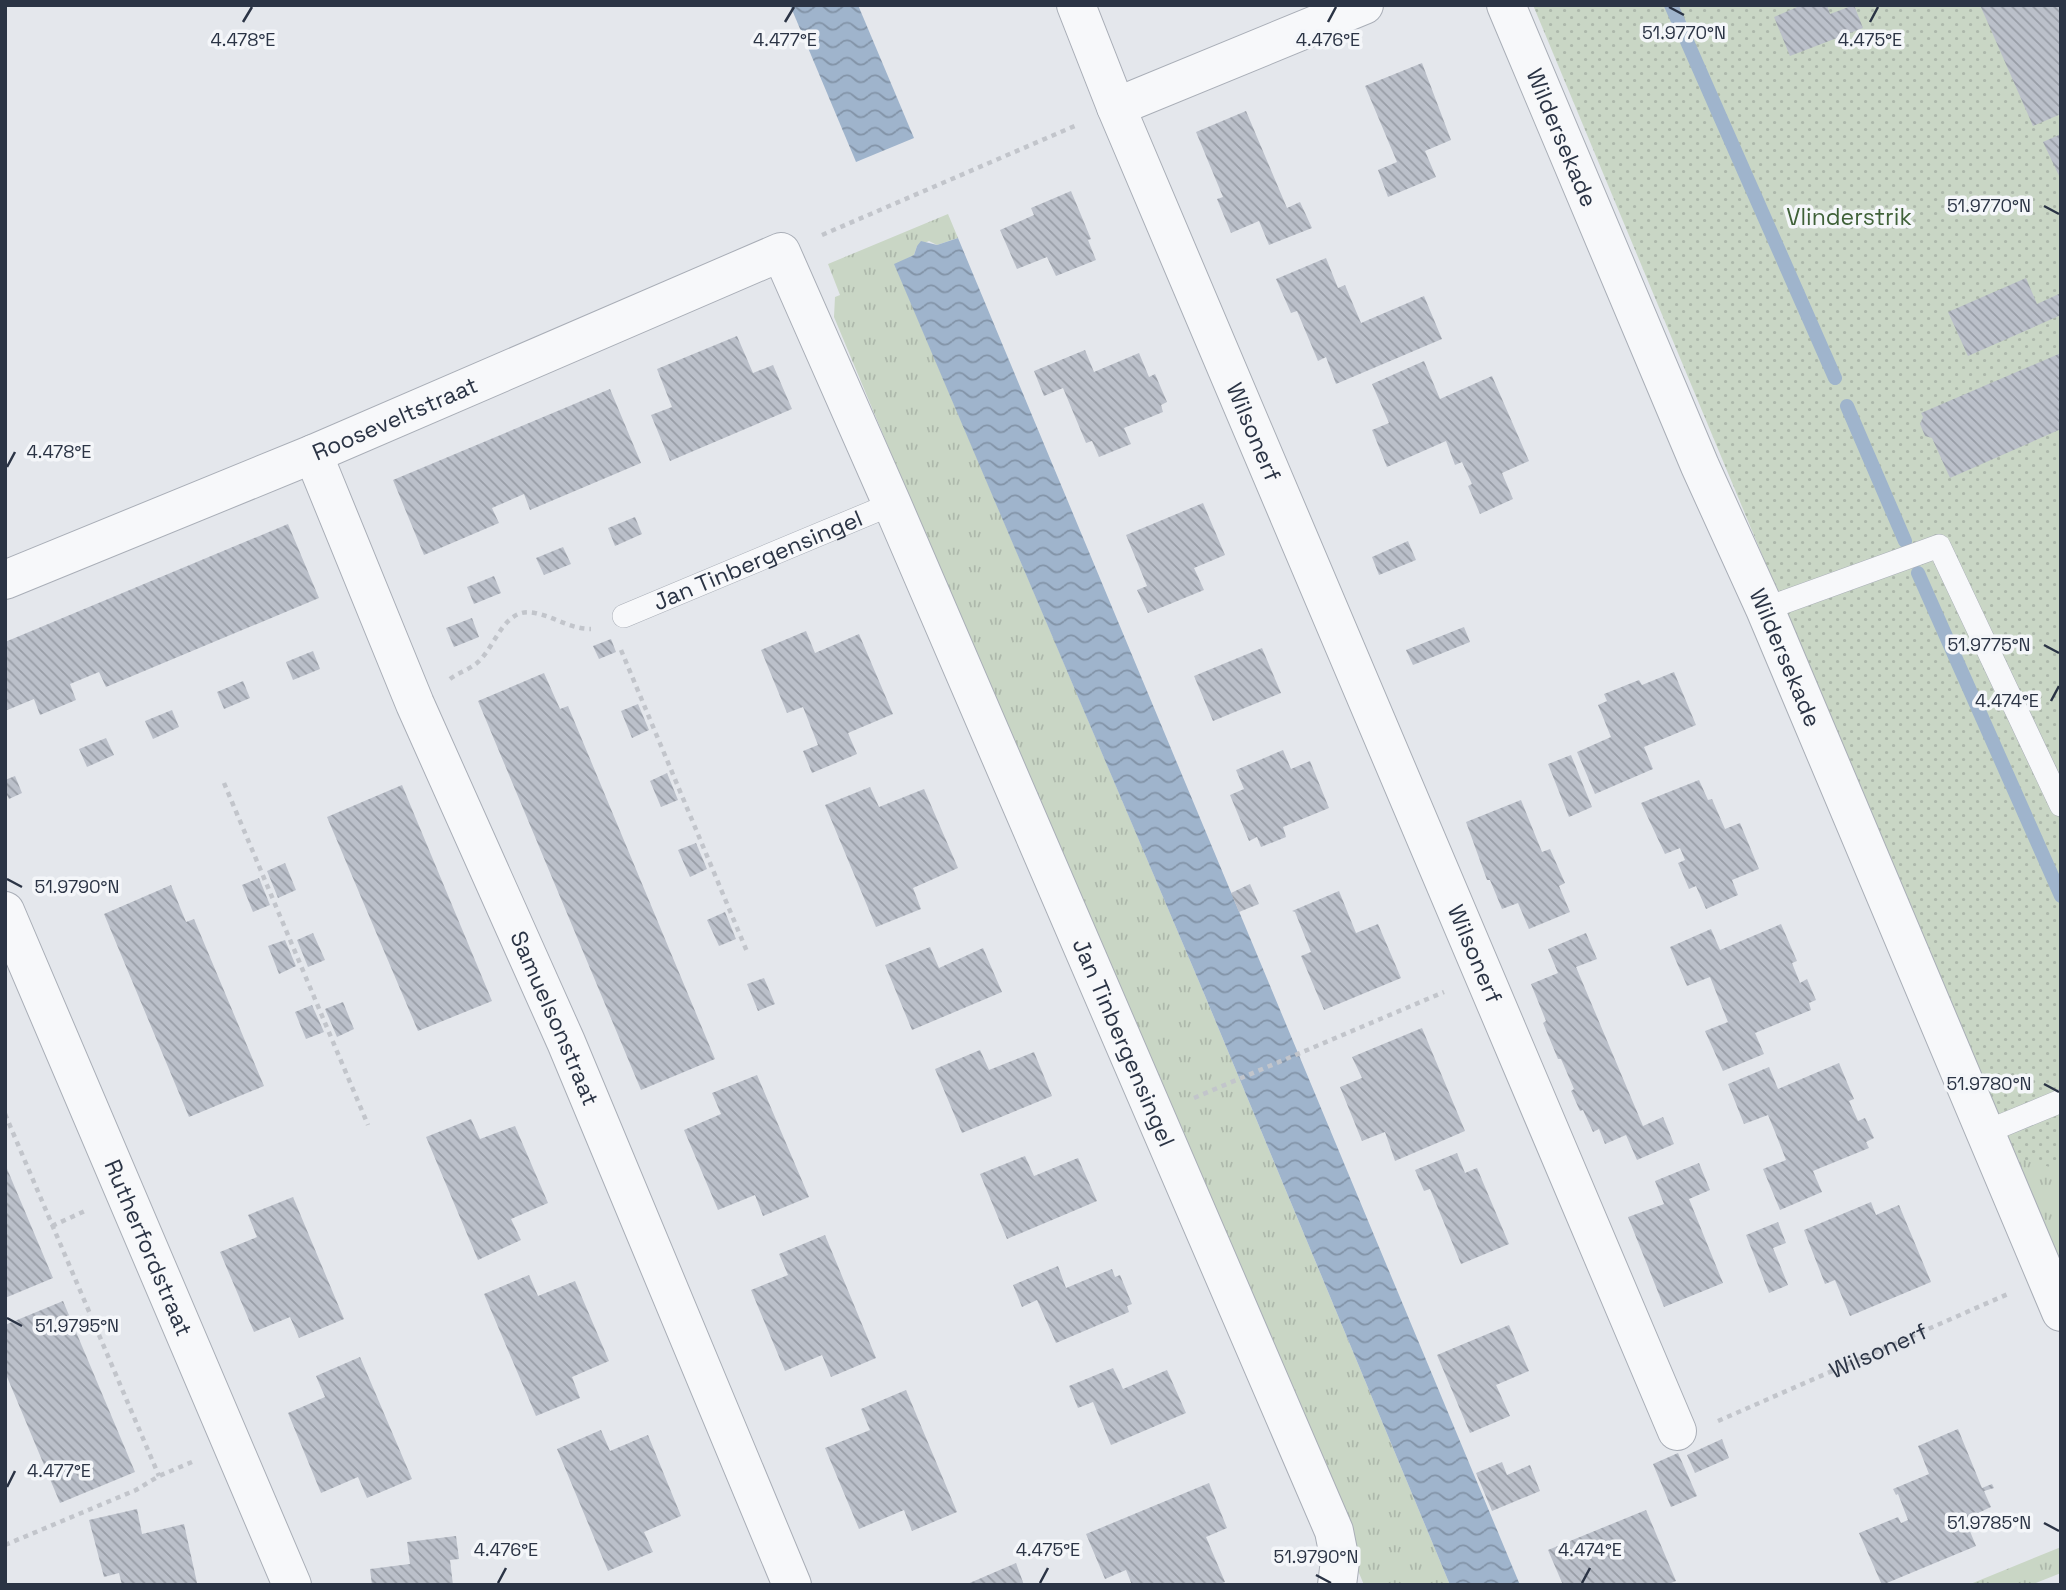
<svg xmlns="http://www.w3.org/2000/svg" width="2066" height="1590" viewBox="0 0 2066 1590" font-family="'Space Grotesk',sans-serif">
<style>
.grass{fill:url(#grass-tufts)}
.park{fill:url(#park-dots)}
.water{fill:url(#water-waves)}
.lines{fill:none;stroke-linecap:round;stroke-linejoin:round}
.stream{stroke:#9fb4cc;stroke-width:14}
.building{fill:url(#building-back-hatch)}
.service-casing{stroke:#a9aeb7;stroke-width:24}
.minor-casing{stroke:#a9aeb7;stroke-width:40}
.path{stroke:#c2c5cb;stroke-width:4.5;stroke-dasharray:5 5;stroke-linecap:butt}
.service{stroke:#f7f8fa;stroke-width:23}
.minor{stroke:#f7f8fa;stroke-width:38}
.ticks{fill:none;stroke:#2b3445;stroke-width:2.5}
.labels{text-anchor:middle;stroke-width:7;stroke-linejoin:round;paint-order:stroke}
.street-label{font-size:23px;fill:#2b3445;stroke:#f4f6f9}
.park-label{font-size:23px;fill:#3f6138;stroke:#f4f6f9}
.ticks-label{font-size:18px;text-anchor:middle;fill:#2b3445;stroke:#f4f6f9;stroke-width:7;stroke-linejoin:round;paint-order:stroke}
</style>
<defs>
<pattern id="grass-tufts" width="24" height="20" patternUnits="userSpaceOnUse" patternTransform="scale(1.75)"><rect width="24" height="20" fill="#c9d6c5"/><path d="M3 7l-1-3M5 7V3M7 7l1-3M15 17l-1-3M17 17v-4M19 17l1-3" fill="none" stroke="#adb8ab"/></pattern>
<pattern id="park-dots" width="8" height="8" patternUnits="userSpaceOnUse" patternTransform="scale(1.75)"><rect width="8" height="8" fill="#c9d6c5"/><path d="M2 2h.1M6 6h.1" fill="none" stroke="#adb8ab" stroke-width="1.8" stroke-linecap="round"/></pattern>
<pattern id="water-waves" width="16" height="10" patternUnits="userSpaceOnUse" patternTransform="scale(1.75)"><rect width="16" height="10" fill="#9fb4cc"/><path d="M0 5q4-4 8 0t8 0" fill="none" stroke="#8293a7"/></pattern>
<pattern id="building-back-hatch" width="6" height="6" patternUnits="userSpaceOnUse" patternTransform="scale(1.75)"><rect width="6" height="6" fill="#bbc0ca"/><path d="M-1 5l2 2M0 0l6 6M5-1l2 2" fill="none" stroke="#989da6"/></pattern>
</defs>
<rect width="100%" height="100%" fill="#e4e7ec"/>
<!-- grass -->
<g class="grass">
<polygon points="948,214 958,238 937,245 929,241 917,246 914,255 895,265 1203,991 1450,1585 1364,1585 834,317 835,297 840,295 828,264"/>
<polygon points="2061,1116 2061,1273 2019,1166 2018,1154"/>
<polygon points="2061,1547 2061,1573 2031,1585 1968,1585"/>
</g>
<!-- park -->
<polygon class="park" points="1533,5 2061,5 2061,1170 2013,1157"/>
<!-- water -->
<g class="water">
<polygon points="790,5 858,5 914,138 856,162"/>
<polygon points="958,238 1520,1585 1450,1585 1203,991 894,264 914,255 917,246 921,241 937,245"/>
</g>
<g class="lines">
<!-- stream -->
<g class="stream">
<polyline points="1671,5 1835,378"/>
<polyline points="1847,406 1905,541"/>
<polyline points="1918,573 2061,896"/>
</g>
</g>
<!-- building -->
<g class="building">
<polygon points="1802,5 1827,5 1830,14 1854,5 1863,28 1790,56 1774,17"/>
<polygon points="1980,5 2061,5 2061,114 2033,126"/>
<polygon points="1422,63 1451,140 1425,151 1436,177 1388,197 1378,170 1397,162 1365,86"/>
<polygon points="1246,111 1287,208 1300,202 1312,228 1269,245 1259,221 1231,233 1217,199 1223,197 1196,132"/>
<polygon points="2061,134 2061,180 2043,142"/>
<polygon points="1071,191 1091,239 1088,240 1096,260 1056,276 1047,257 1017,269 1000,230 1034,215 1031,208"/>
<polygon points="1326,258 1338,288 1345,285 1361,323 1424,296 1442,339 1336,384 1326,357 1318,361 1297,311 1291,313 1276,279"/>
<polygon points="2026,278 2037,304 2061,293 2061,315 1968,356 1948,312"/>
<polygon points="737,336 753,373 773,365 792,409 670,461 651,415 672,407 657,369"/>
<polygon points="1085,350 1094,372 1139,353 1149,377 1155,374 1167,402 1161,405 1163,412 1124,428 1131,444 1099,457 1092,441 1086,443 1063,388 1044,396 1034,371"/>
<polygon points="2061,353 2061,429 1950,478 1932,438 1925,436 1920,424 1923,417 1921,413"/>
<polygon points="1424,361 1440,399 1492,376 1529,461 1502,473 1513,499 1480,514 1468,486 1472,484 1462,462 1455,465 1446,441 1387,467 1372,430 1389,423 1372,384"/>
<polygon points="610,389 641,463 530,510 524,494 492,508 499,523 424,555 393,480"/>
<polygon points="1203,503 1225,555 1194,568 1204,590 1148,613 1137,590 1147,586 1126,535"/>
<polygon points="635,517 642,534 615,546 608,528"/>
<polygon points="288,524 319,598 106,687 99,672 70,684 76,700 40,715 34,699 5,711 5,642"/>
<polygon points="1408,541 1416,560 1379,575 1372,557"/>
<polygon points="563,547 571,564 544,575 536,558"/>
<polygon points="494,576 501,593 474,604 467,587"/>
<polygon points="472,618 479,637 454,647 446,628"/>
<polygon points="1464,627 1470,642 1413,665 1406,650"/>
<polygon points="806,631 815,653 859,634 893,714 848,733 857,754 812,773 803,751 818,745 803,707 787,713 761,650"/>
<polygon points="611,639 616,652 599,659 593,646"/>
<polygon points="1262,648 1281,693 1213,721 1194,676"/>
<polygon points="313,651 320,669 293,680 286,662"/>
<polygon points="1674,672 1696,725 1644,747 1653,769 1595,794 1577,752 1611,737 1598,705 1607,701 1604,694 1639,680 1642,685"/>
<polygon points="544,673 560,709 568,706 715,1059 641,1090 478,701"/>
<polygon points="243,681 250,698 224,709 217,692"/>
<polygon points="638,704 649,730 632,738 621,711"/>
<polygon points="172,710 179,727 153,739 145,721"/>
<polygon points="106,738 114,755 87,767 79,749"/>
<polygon points="1283,750 1291,769 1310,761 1329,808 1283,827 1286,837 1261,847 1257,837 1249,841 1230,795 1244,789 1236,770"/>
<polygon points="1571,755 1592,807 1569,817 1548,764"/>
<polygon points="667,773 678,800 661,807 650,781"/>
<polygon points="15,776 22,793 9,799 5,791 5,780"/>
<polygon points="1699,780 1708,800 1712,799 1725,829 1740,823 1759,869 1732,880 1738,895 1706,909 1696,886 1689,889 1678,863 1685,860 1680,848 1665,854 1641,803"/>
<polygon points="402,785 492,1001 418,1031 327,817"/>
<polygon points="870,787 879,807 924,789 958,868 913,888 921,909 876,927 825,805"/>
<polygon points="1521,800 1542,852 1550,849 1565,883 1559,886 1570,912 1529,929 1518,903 1502,909 1490,880 1487,880 1466,822"/>
<polygon points="696,843 707,869 690,877 678,850"/>
<polygon points="285,863 296,890 278,898 267,871"/>
<polygon points="259,878 270,905 253,912 242,885"/>
<polygon points="1250,884 1259,904 1239,912 1231,893"/>
<polygon points="171,885 186,922 194,919 264,1086 189,1117 104,914"/>
<polygon points="1339,891 1356,933 1378,924 1401,978 1324,1010 1301,956 1311,952 1295,912 1292,911"/>
<polygon points="725,912 736,939 719,946 707,920"/>
<polygon points="1781,924 1797,961 1792,963 1800,983 1807,979 1816,1000 1809,1003 1811,1010 1755,1033 1764,1054 1723,1071 1705,1031 1728,1022 1710,977 1687,986 1670,947 1711,929 1720,950"/>
<polygon points="313,933 325,960 308,967 297,940"/>
<polygon points="1586,933 1597,959 1576,967 1643,1126 1663,1117 1674,1144 1637,1160 1626,1135 1605,1144 1599,1129 1593,1132 1583,1110 1580,1111 1571,1091 1574,1089 1561,1059 1558,1059 1543,1023 1546,1021 1531,984 1558,973 1548,949"/>
<polygon points="285,940 296,966 279,974 268,946"/>
<polygon points="930,947 939,968 983,948 1002,992 912,1030 885,965"/>
<polygon points="764,978 775,1004 758,1011 747,984"/>
<polygon points="343,1002 354,1029 337,1037 325,1009"/>
<polygon points="312,1005 324,1032 306,1039 295,1012"/>
<polygon points="1422,1028 1465,1131 1395,1161 1385,1132 1362,1141 1340,1087 1362,1078 1352,1057"/>
<polygon points="980,1050 989,1070 1034,1052 1052,1096 962,1133 935,1069"/>
<polygon points="1839,1063 1854,1099 1849,1101 1858,1121 1865,1118 1874,1138 1866,1142 1869,1148 1813,1171 1822,1192 1780,1210 1763,1169 1786,1160 1777,1137 1768,1115 1744,1124 1728,1084 1769,1067 1778,1089"/>
<polygon points="757,1075 809,1197 763,1216 755,1195 718,1210 684,1130 721,1114 712,1093"/>
<polygon points="471,1119 480,1139 515,1126 548,1203 511,1219 521,1240 478,1260 426,1137"/>
<polygon points="1457,1153 1465,1173 1477,1168 1509,1244 1461,1264 1430,1189 1424,1191 1415,1170"/>
<polygon points="1025,1156 1034,1176 1078,1158 1097,1201 1007,1239 980,1174"/>
<polygon points="1699,1163 1710,1190 1689,1199 1723,1283 1664,1307 1628,1217 1664,1204 1655,1181"/>
<polygon points="5,1164 53,1278 5,1298"/>
<polygon points="293,1197 344,1319 299,1338 290,1317 254,1332 220,1252 257,1237 248,1215"/>
<polygon points="1871,1202 1876,1215 1899,1205 1931,1282 1850,1316 1835,1280 1825,1284 1804,1230"/>
<polygon points="1778,1222 1786,1243 1773,1248 1788,1285 1769,1293 1746,1235"/>
<polygon points="825,1235 876,1358 831,1377 822,1355 785,1371 751,1290 788,1275 779,1254"/>
<polygon points="1058,1266 1066,1288 1112,1269 1115,1277 1120,1275 1132,1304 1127,1306 1129,1312 1056,1343 1037,1300 1022,1307 1013,1285"/>
<polygon points="529,1275 538,1296 575,1281 609,1361 572,1377 580,1398 536,1416 484,1294"/>
<polygon points="63,1301 135,1472 60,1503 5,1372 5,1325"/>
<polygon points="1509,1325 1529,1371 1496,1385 1510,1416 1470,1433 1437,1355"/>
<polygon points="360,1357 412,1479 367,1498 358,1477 321,1493 288,1413 325,1397 316,1376"/>
<polygon points="1113,1368 1123,1389 1167,1370 1186,1413 1111,1445 1093,1402 1078,1408 1069,1386"/>
<polygon points="906,1390 957,1512 912,1531 904,1510 859,1529 825,1448 870,1430 861,1409"/>
<polygon points="1958,1429 1982,1488 1992,1484 1994,1488 1984,1491 1991,1507 1965,1519 1976,1546 1882,1585 1859,1533 1898,1517 1901,1523 1908,1520 1898,1494 1896,1495 1893,1489 1929,1474 1918,1446"/>
<polygon points="601,1430 610,1451 648,1435 681,1516 644,1532 653,1552 608,1571 557,1449"/>
<polygon points="1722,1439 1729,1458 1695,1473 1687,1455"/>
<polygon points="1678,1453 1697,1496 1671,1507 1653,1464"/>
<polygon points="1502,1462 1507,1475 1530,1465 1540,1491 1492,1511 1476,1473"/>
<polygon points="1209,1483 1227,1528 1206,1537 1225,1582 1217,1585 1132,1585 1126,1570 1105,1579 1086,1534"/>
<polygon points="137,1509 142,1534 184,1524 197,1583 122,1585 119,1573 104,1577 89,1520"/>
<polygon points="1646,1510 1676,1581 1666,1585 1563,1585 1548,1550"/>
<polygon points="456,1536 459,1559 450,1560 453,1585 372,1585 370,1569 410,1564 407,1542"/>
<polygon points="1016,1563 1024,1585 965,1585"/>
</g>
<g class="lines">
<defs>
<g id="service">
<polyline points="1765,609 1939,546 2061,805"/>
<path id="s2" d="M624,616l268,-112"/>
<polyline points="1986,1132 2061,1101"/>
</g>
<g id="minor">
<polyline points="1076,5 1116,107"/>
<path id="s3" d="M1364,5l-248,102 561,1324"/>
<path id="s4" d="M1506,5l194,461 65,143 296,703"/>
<path id="s5" d="M313,454l102,250 151,338 226,543"/>
<path id="s6" d="M5,580l308,-126 468,-202 111,252 442,1027 6,30 -3,24"/>
<path id="s7" d="M5,911l287,674"/>
</g>
</defs>
<!-- service casing -->
<use href="#service" class="service-casing"/>
<!-- minor casing -->
<use href="#minor" class="minor-casing"/>
<!-- path -->
<g class="path">
<polyline points="822,235 1077,125"/>
<polyline points="621,650 748,954"/>
<path d="M450,679c9,-7 19,-9 28,-17 18,-16 26,-56 57,-49 20,4 35,16 56,16"/>
<polyline points="224,783 368,1125"/>
<polyline points="1194,1098 1444,992"/>
<polyline points="5,1114 159,1476"/>
<polyline points="52,1226 87,1210"/>
<path id="s1" d="M1718,1421l290,-127"/>
<polyline points="5,1545 136,1490 159,1476 192,1462"/>
</g>
<!-- service -->
<use href="#service" class="service"/>
<!-- minor -->
<use href="#minor" class="minor"/>
</g>
<!-- ticks -->
<path class="ticks" d="M1669,7l15,8M243,22l9,-15M785,22l9,-15M1328,22l8,-15M1870,22l8,-15M2044,206l15,8M7,467l8,-15M2044,645l15,8M2051,701l8,-15M7,879l15,8M2044,1084l15,8M7,1318l15,8M7,1487l8,-16M2044,1523l15,8M1316,1575l15,8M498,1583l8,-15M1040,1583l8,-15M1582,1583l8,-15"/>
<g class="labels">
<!-- street labels -->
<g class="street-label">
<text dy="8" stroke="none"><textPath href="#s4" startOffset="144">Wildersekade</textPath></text>
<text dy="8" stroke="none"><textPath href="#s6" startOffset="422">Rooseveltstraat</textPath></text>
<text dy="8" stroke="none"><textPath href="#s3" startOffset="621">Wilsonerf</textPath></text>
<text dy="8" stroke="none"><textPath href="#s2" startOffset="145">Jan Tinbergensingel</textPath></text>
<text dy="8" stroke="none"><textPath href="#s4" startOffset="710">Wildersekade</textPath></text>
<text dy="8" stroke="none"><textPath href="#s3" startOffset="1188">Wilsonerf</textPath></text>
<text dy="8" stroke="none"><textPath href="#s5" startOffset="614">Samuelsonstraat</textPath></text>
<text dy="8" stroke="none"><textPath href="#s6" startOffset="1704">Jan Tinbergensingel</textPath></text>
<text dy="8" stroke="none"><textPath href="#s7" startOffset="366">Rutherfordstraat</textPath></text>
<text dy="8" stroke="none"><textPath href="#s1" startOffset="175">Wilsonerf</textPath></text>
</g>
<!-- park labels -->
<g class="park-label">
<text x="1849" y="225">Vlinderstrik</text>
</g>
</g>
<g class="ticks-label">
<text x="1684" y="39">51.9770°N</text>
<text x="243" y="46">4.478°E</text>
<text x="785" y="46">4.477°E</text>
<text x="1328" y="46">4.476°E</text>
<text x="1870" y="46">4.475°E</text>
<text x="1989" y="212">51.9770°N</text>
<text x="59" y="458">4.478°E</text>
<text x="1989" y="651">51.9775°N</text>
<text x="2007" y="707">4.474°E</text>
<text x="77" y="893">51.9790°N</text>
<text x="1989" y="1090">51.9780°N</text>
<text x="77" y="1332">51.9795°N</text>
<text x="59" y="1477">4.477°E</text>
<text x="1989" y="1529">51.9785°N</text>
<text x="506" y="1556">4.476°E</text>
<text x="1048" y="1556">4.475°E</text>
<text x="1590" y="1556">4.474°E</text>
<text x="1316" y="1563">51.9790°N</text>
</g>
<!-- border -->
<rect width="2066" height="1590" fill="none" stroke="#2b3445" stroke-width="14"/>
</svg>
